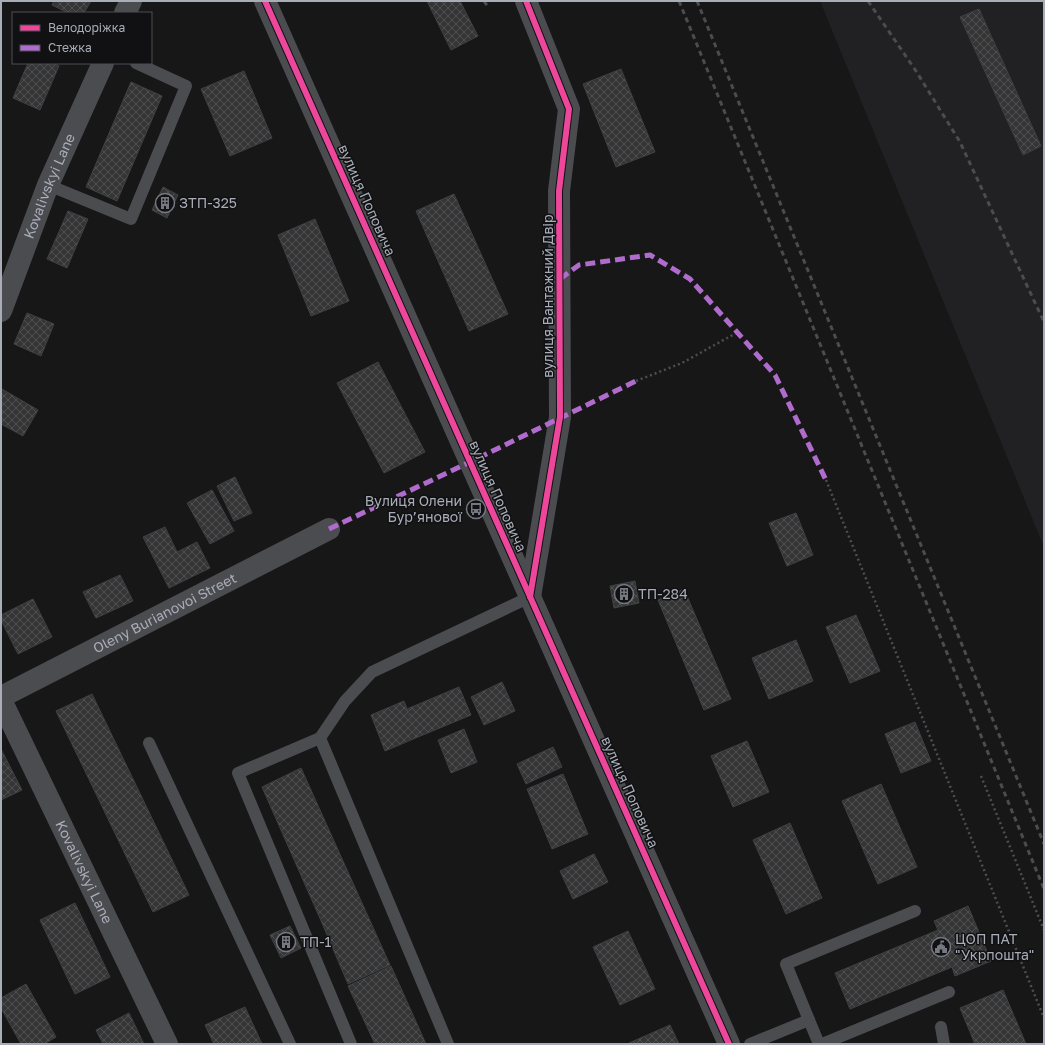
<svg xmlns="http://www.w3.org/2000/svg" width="1045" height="1045" viewBox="0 0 1045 1045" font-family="'Golos Text',sans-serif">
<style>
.built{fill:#212123}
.building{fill:url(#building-cross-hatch);stroke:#3f4043}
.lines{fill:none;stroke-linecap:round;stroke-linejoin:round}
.path{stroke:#4d4e52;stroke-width:2.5;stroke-dasharray:2 3;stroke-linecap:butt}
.service{stroke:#4b4c50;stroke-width:12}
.minor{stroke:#4b4c50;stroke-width:22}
.rail{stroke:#4b4c4f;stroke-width:3;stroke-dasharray:5 4;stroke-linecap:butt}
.quiet{stroke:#b06ccc;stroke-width:5;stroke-dasharray:10 5;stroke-linecap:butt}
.cycleway-casing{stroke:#111113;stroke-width:8}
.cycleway{stroke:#ed469a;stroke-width:6}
.labels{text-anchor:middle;stroke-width:3;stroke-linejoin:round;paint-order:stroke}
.street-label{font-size:14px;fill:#a8adb8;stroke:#111113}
.poi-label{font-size:14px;fill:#a8adb8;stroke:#111113;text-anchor:start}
</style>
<defs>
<pattern id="building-cross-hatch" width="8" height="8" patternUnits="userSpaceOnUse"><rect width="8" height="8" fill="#353536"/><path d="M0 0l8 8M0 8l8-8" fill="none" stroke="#4f5051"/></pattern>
</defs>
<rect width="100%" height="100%" fill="#171717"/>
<!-- built -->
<polygon class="built" points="820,1 1044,1 1044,547"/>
<!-- building -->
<g class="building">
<polygon points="54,1 91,1 84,13 68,13 52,5"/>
<polygon points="427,1 460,1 478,36 451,50"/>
<polygon points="979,9 1041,146 1023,155 960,17"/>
<polygon points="28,63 52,63 59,66 40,110 13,98"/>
<polygon points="621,69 655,152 616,167 583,84"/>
<polygon points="244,71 272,138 230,156 201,89"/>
<polygon points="131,82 162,96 117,201 86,187"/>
<polygon points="163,187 178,195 167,218 152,210"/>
<polygon points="454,194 508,314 469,331 416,211"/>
<polygon points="68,211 88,219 67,268 47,259"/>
<polygon points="315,219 349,301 311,316 278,235"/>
<polygon points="27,313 54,324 41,356 14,344"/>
<polygon points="378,362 425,452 384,473 337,383"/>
<polygon points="2,389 38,410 23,436 1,424 1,391"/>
<polygon points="235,477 252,513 234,521 217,486"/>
<polygon points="212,490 234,531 210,544 187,503"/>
<polygon points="796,513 813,555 787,566 769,523"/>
<polygon points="165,527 177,552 197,542 210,568 169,588 143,537"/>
<polygon points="120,575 133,601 96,618 83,592"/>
<polygon points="635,581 639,603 614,608 610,586"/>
<polygon points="684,589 731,699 704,710 658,600"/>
<polygon points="33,599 52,637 18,654 1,620 1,615"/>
<polygon points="856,615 880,671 850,683 826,627"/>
<polygon points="796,640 813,681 769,699 752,658"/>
<polygon points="502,682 515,711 484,725 471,697"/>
<polygon points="459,687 471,715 418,737 407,709"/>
<polygon points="92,694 189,895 153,912 56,711"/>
<polygon points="404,701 418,737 385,751 371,715"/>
<polygon points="915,722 931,761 901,773 885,734"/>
<polygon points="464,729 477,762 451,773 438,740"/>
<polygon points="747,741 769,792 733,807 711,756"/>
<polygon points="553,747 562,767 526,784 517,764"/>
<polygon points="1,749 22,790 1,800"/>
<polygon points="301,768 390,965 348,984 322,923 262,787"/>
<polygon points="563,774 588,834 552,849 527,789"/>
<polygon points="881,784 917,867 878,884 842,801"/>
<polygon points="790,823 822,898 786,914 753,840"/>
<polygon points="594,854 608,882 573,899 560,871"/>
<polygon points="75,903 110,977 75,994 40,920"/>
<polygon points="968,906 991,961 955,976 952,967 850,1009 835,973 938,930 934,921"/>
<polygon points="290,926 301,948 281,958 270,935"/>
<polygon points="628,931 655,989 620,1005 593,947"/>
<polygon points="391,966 426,1044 375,1044 348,986"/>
<polygon points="26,984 56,1037 44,1044 21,1044 1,1008 1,998"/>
<polygon points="1003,990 1026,1044 975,1044 960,1008"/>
<polygon points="245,1007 262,1044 214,1044 205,1025"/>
<polygon points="129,1013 144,1044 103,1044 96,1030"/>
<polygon points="670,1025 679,1044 629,1044 629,1043"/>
</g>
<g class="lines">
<!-- path -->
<g class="path">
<polyline points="636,381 682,363 738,332"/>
<polyline points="826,480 1044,1018"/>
<polyline points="981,776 1044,930"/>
</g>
<!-- service -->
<g class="service">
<polyline points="48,185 131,219 186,86 136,63"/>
<polyline points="320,738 448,1044"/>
<polyline points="149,743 290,1044"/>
<polyline points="809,1020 819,1044"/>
<polyline points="941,1027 944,1044"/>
<polyline points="351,1044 238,773 320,738 345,701 372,672 530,597"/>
<polyline points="750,1044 809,1020 786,964 915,911"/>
<polyline points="822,1044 949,992"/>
</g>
<!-- minor -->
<g class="minor">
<polyline points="265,1 729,1044"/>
<polyline points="526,1 569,109 559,191 560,417 530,597"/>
<polyline points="125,13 131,1"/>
<path id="s1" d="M1,311l47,-126 55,-122"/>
<path id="s2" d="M1,697l328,-168"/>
<path id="s3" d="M1,700l166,344"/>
</g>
<!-- rail -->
<g class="rail">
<polyline points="484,1 488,7"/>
<polyline points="679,1 1044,889"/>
<polyline points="697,1 1044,844"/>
<polyline points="868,1 916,71 960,142 1044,322"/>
</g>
<!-- quiet -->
<g class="quiet">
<polyline points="560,279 579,265 650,255 690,279 775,375 826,480"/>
<polyline points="329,529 470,462 636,381"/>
</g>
<defs>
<g id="cycleway">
<polyline points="265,1 729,1044"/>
<polyline points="526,1 569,109 559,191 560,417 530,597"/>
</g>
</defs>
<!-- cycleway casing -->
<use href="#cycleway" class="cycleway-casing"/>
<!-- cycleway -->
<use href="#cycleway" class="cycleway"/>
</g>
<!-- icons -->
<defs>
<symbol id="building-ring" viewBox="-11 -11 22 22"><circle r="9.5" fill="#111113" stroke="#757880" stroke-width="1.5"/><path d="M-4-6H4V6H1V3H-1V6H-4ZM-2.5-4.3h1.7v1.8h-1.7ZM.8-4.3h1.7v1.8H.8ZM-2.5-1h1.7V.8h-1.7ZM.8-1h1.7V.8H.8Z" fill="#757880"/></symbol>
<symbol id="bus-ring" viewBox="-11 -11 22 22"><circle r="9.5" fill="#111113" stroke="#757880" stroke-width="1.5"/><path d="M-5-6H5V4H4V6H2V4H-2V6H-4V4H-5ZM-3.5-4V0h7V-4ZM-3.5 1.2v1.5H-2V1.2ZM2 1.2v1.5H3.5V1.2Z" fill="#757880"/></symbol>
<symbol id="civic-ring" viewBox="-11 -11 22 22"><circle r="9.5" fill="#111113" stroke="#757880" stroke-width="1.5"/><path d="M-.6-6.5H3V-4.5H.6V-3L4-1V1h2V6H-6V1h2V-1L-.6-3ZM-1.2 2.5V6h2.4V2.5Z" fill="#757880"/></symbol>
</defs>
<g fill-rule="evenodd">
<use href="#building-ring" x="154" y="192" width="22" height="22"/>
<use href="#bus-ring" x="465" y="498" width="22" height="22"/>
<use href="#building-ring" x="613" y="583" width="22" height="22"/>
<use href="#building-ring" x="275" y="931" width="22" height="22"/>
<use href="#civic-ring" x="930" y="936" width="22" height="22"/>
</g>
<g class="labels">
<!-- street labels -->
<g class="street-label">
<text dy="5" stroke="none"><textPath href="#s1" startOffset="134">Kovalivskyi Lane</textPath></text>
<text transform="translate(367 200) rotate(66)" y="5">вулиця Поповича</text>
<text transform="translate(548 296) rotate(-90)" y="5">вулиця Вантажний Двір</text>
<text transform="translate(498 496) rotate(66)" y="5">вулиця Поповича</text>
<text dy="5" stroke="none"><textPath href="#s2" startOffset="184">Oleny Burianovoi Street</textPath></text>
<text transform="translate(630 792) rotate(66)" y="5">вулиця Поповича</text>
<text dy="5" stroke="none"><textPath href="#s3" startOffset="191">Kovalivskyi Lane</textPath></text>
</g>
<!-- poi labels -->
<g class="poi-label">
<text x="179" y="208">ЗТП-325</text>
<text x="462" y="506" text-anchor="end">Вулиця Олени<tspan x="462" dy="16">Бур’янової</tspan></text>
<text x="638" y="599">ТП-284</text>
<text x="955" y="944">ЦОП ПАТ<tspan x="955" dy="16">"Укрпошта"</tspan></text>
<text x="300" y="947">ТП-1</text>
</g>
</g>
<!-- border -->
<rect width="1045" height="1045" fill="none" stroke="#a8adb8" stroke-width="4"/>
<!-- legend -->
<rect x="12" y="12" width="140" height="52" fill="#111113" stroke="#4d4f55"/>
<rect x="20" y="25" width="20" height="6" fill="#ed469a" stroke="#4d4f55"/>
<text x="48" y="32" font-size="12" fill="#a8adb8">Велодоріжка</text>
<rect x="20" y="45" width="20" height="6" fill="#b06ccc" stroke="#4d4f55"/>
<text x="48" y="52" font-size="12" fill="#a8adb8">Стежка</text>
</svg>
